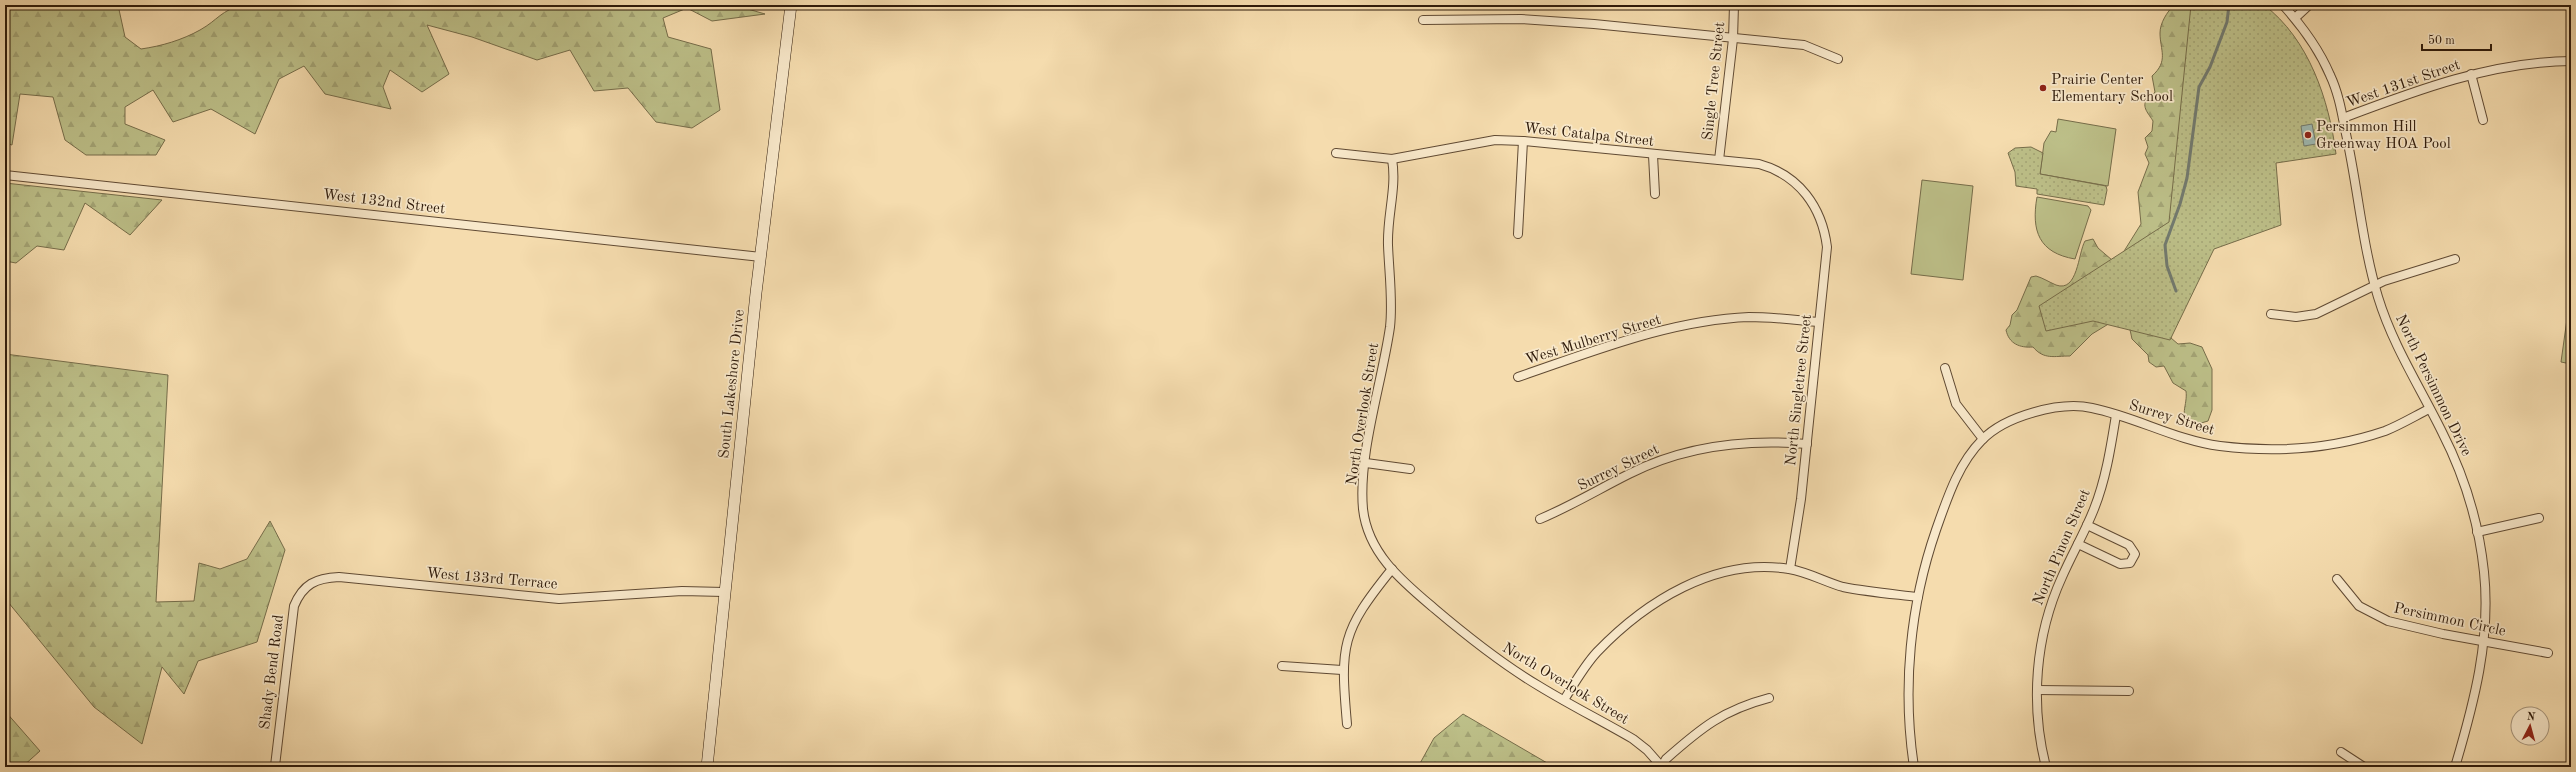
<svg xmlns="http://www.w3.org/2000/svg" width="2576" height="772" viewBox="0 0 2576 772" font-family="'Old Standard TT',serif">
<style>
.grass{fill:#bdc089;stroke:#766d4a}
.forest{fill:url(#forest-firs);stroke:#766d4a}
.park{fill:url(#park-dots);stroke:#766d4a}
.water{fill:#9fbab3;stroke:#727a6f}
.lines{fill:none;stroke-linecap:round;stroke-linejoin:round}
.stream{stroke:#727a6f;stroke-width:3}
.street-casing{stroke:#604a33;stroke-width:10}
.secondary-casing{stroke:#2e1a0a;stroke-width:12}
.street{stroke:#f8e8ca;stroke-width:8}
.secondary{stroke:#f8e8ca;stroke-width:11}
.poi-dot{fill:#8f2418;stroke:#f8e8ca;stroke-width:1.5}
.labels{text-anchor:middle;stroke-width:3.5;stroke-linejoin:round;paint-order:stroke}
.poi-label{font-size:15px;fill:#2e1a0a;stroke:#f8e8ca;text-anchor:start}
.street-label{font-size:15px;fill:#2e1a0a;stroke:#f8e8ca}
</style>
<defs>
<pattern id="forest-firs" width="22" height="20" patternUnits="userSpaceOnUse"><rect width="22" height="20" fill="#bdc089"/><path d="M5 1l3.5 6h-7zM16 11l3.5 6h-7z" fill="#a3a475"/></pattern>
<pattern id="park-dots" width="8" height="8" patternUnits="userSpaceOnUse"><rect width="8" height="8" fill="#bdc089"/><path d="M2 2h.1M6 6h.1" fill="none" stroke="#a3a475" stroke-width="1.8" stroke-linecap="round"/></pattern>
</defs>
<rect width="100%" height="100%" fill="#f5dcae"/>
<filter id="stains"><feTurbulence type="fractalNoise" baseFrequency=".005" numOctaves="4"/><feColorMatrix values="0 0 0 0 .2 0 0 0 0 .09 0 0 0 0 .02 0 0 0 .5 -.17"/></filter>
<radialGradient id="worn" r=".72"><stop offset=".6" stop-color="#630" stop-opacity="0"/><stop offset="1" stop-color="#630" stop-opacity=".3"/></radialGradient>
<!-- grass -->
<g class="grass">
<polygon points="2058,119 2116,129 2108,186 2040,174 2044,143 2051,131 2056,132"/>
<polygon points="1922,180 1973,186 1963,280 1911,274"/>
<path d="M2037,197l51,9 3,4 -16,49c-36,-6 -44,-28 -38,-62z"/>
<polygon points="2571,290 2571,364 2561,362"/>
</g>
<!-- forest -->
<g class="forest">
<path d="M5,5h113l7,32 16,12c21,-3 41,-9 59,-19 18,-10 21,-20 43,-25h491l31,9 -53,7 -25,-13 -24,10 5,19 43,12 9,61 -28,18 -36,-6 -28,-34 -34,3 -24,-41 -33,10 -65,-23 -45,-12 22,49 -27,18 -32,-22 -7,17 8,22 -66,-15 -21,-28 -25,13 -24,55 -44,-25 -38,13 -20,-32 -28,17v17l40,16 -9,15h-70l-21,-15 -12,-43 -33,-3 -8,51 -7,-2z"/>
<path d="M2174,5h36l-39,333 7,6 12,-1 12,4 10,22v41l-4,11 -17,5c-13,-9 -3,-21 -5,-35l-13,-8 -9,-17 -8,1 -7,-5 -1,-7 -16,-16 -3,-14 -14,-5 -23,14 -22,22c-16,0 -26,4 -37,-9 -13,1 -24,-3 -27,-17l4,-5 2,-10 5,-5 14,-33 5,-1c7,2 13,6 20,9 22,8 22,-32 29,-44l8,-2 5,9 14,12 9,-4 20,-32 -3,-32 11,-29 -4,-9 3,-7 -3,-9 7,-7 1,-10c-4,-7 -12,-14 -6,-22 3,-3 6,-4 8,-7l-3,-16c17,-15 8,-26 8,-43 0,-10 7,-21 14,-28z"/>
<polygon points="5,183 162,200 130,235 85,203 64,250 37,246 16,263 5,261"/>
<polygon points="5,354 168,375 156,602 194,601 199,563 220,569 247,559 270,521 285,550 257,642 198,661 184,694 162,667 142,744 94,707 8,602 5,592"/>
<polygon points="5,711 40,751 22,767 16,767 5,759"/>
<polygon points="1463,714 1554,767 1418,767 1434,738"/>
</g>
<!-- park -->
<g class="park">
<path d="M2191,5h73c45,34 65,95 72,149l-60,9 5,62 -67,24 -44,91 -77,-19 -47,10 -7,-25 130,-84z"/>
<polygon points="2031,147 2043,153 2040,174 2106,186 2107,190 2104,205 2037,194 2037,189 2016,186 2015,172 2008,153 2015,148"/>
</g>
<!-- water -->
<polygon class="water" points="2312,124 2316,144 2304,146 2301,126"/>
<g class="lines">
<!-- stream -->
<polyline class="stream" points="2176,291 2167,266 2165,245 2180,204 2187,178 2199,87 2210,67 2227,22 2229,5"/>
<defs>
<g id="street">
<path d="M2283,5c19,21 36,44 47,70 9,19 12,39 16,59 12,54 16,110 32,163 15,49 42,90 64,135 22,43 37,92 42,140 7,67 -10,131 -29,195"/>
<polyline points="2295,18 2309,5"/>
<polyline points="1423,20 1521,19 1594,24 1804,45 1838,59"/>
<polyline points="2471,74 2483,120"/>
<path d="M2343,118c74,-28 148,-56 228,-57"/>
<path d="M1336,153l56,6 103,-19 28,1 236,23c40,11 63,43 68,83l-26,252 -11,70"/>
<polyline points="1653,155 1655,194"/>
<path d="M1392,159c5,29 -5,56 -4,86 1,27 5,56 2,82 -8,56 -32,127 -27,182 5,45 40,73 72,100 33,28 67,55 104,77 31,19 63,35 94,53l14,11 15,17"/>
<polyline points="1719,160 1733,39 1734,5"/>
<polyline points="5,175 761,257"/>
<polyline points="1518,234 1523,141"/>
<polyline points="2271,314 2296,317 2316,314 2384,281 2455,259"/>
<polyline points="1945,368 1956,404 1983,439"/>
<path d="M1518,377c74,-25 152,-57 231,-60 23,0 47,3 70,5"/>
<polyline points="1366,463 1410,469"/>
<path d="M1540,519c31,-13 59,-30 89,-45 55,-28 117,-35 178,-30"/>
<polyline points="2477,532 2539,518"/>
<polyline points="2078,544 2120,564 2130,563 2135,554 2129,545 2087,525"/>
<polyline points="2337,579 2359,606 2388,621 2443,634 2548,653"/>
<polyline points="1282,666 1342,670"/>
<polyline points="2037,690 2129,691"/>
<path d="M1564,700c10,-16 20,-34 33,-48 48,-50 118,-95 192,-83 19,3 36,13 54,18 25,5 50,7 75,10"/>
<path d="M1347,724c-7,-79 -6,-92 45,-155"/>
<polyline points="2341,752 2364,767"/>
<path d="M275,766l19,-160c9,-22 22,-28 45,-29l220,22 123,-8 42,1"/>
<path d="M1662,766l4,-7c35,-31 57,-49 103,-61"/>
<path d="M1914,767c-12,-79 -4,-162 22,-237 11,-31 22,-66 46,-90 23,-24 78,-39 110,-32 44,9 83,32 128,38 56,7 112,3 165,-15 15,-6 30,-15 44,-22"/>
<path d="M2046,767c-16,-62 -11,-131 16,-190 10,-23 23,-45 32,-68 12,-30 17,-63 22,-94"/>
</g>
<polyline id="secondary" points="707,767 756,293 791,5"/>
</defs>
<!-- street casing -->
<use href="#street" class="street-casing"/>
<!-- secondary casing -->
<use href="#secondary" class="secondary-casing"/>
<!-- street -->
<use href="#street" class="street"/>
<!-- secondary -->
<use href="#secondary" class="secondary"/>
</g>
<!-- markers -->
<g class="poi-dot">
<circle cx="2043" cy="88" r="4"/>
<circle cx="2308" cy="135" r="4"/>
</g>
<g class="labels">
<!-- poi labels -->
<g class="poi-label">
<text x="2051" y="84">Prairie Center<tspan x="2051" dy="17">Elementary School</tspan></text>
<text x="2316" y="131">Persimmon Hill<tspan x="2316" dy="17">Greenway HOA Pool</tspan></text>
</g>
<!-- street labels -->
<g class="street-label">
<text transform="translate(1713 81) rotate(-84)" y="5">Single Tree Street</text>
<text transform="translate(2403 83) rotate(-19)" y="5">West 131st Street</text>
<text transform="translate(1589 134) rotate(6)" y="5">West Catalpa Street</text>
<text transform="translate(384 201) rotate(7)" y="5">West 132nd Street</text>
<text transform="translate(1593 339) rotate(-17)" y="5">West Mulberry Street</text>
<text transform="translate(731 384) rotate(-84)" y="5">South Lakeshore Drive</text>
<text transform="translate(2434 385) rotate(64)" y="5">North Persimmon Drive</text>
<text transform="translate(1798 390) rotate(-84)" y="5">North Singletree Street</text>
<text transform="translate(1362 414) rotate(-81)" y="5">North Overlook Street</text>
<text transform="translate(2172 417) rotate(17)" y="5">Surrey Street</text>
<text transform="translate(1618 467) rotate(-26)" y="5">Surrey Street</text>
<text transform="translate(2061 547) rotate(-67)" y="5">North Pinon Street</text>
<text transform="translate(492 578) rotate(5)" y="5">West 133rd Terrace</text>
<text transform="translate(2450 619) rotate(12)" y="5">Persimmon Circle</text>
<text transform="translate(271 672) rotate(-83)" y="5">Shady Bend Road</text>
<text transform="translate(1566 683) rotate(31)" y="5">North Overlook Street</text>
</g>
</g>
<!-- margin -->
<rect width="2576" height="772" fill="none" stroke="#f5dcae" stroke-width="20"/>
<rect x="6" y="6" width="2564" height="760" fill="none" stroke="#2e1a0a" stroke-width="2"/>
<rect x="10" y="10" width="2556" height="752" fill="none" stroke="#2e1a0a"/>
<!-- north arrow -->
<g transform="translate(2530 726) rotate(6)"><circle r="19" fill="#f8e8ca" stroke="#a7967d"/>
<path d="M0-3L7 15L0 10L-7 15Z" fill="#8f2418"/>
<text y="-6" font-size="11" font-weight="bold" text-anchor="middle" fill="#2e1a0a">N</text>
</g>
<!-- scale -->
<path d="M2422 44v6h69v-6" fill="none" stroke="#2e1a0a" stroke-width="2"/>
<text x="2428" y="44" font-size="12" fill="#2e1a0a" stroke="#f8e8ca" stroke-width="3" paint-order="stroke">50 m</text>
<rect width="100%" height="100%" filter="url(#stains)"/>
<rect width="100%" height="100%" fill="url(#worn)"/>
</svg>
